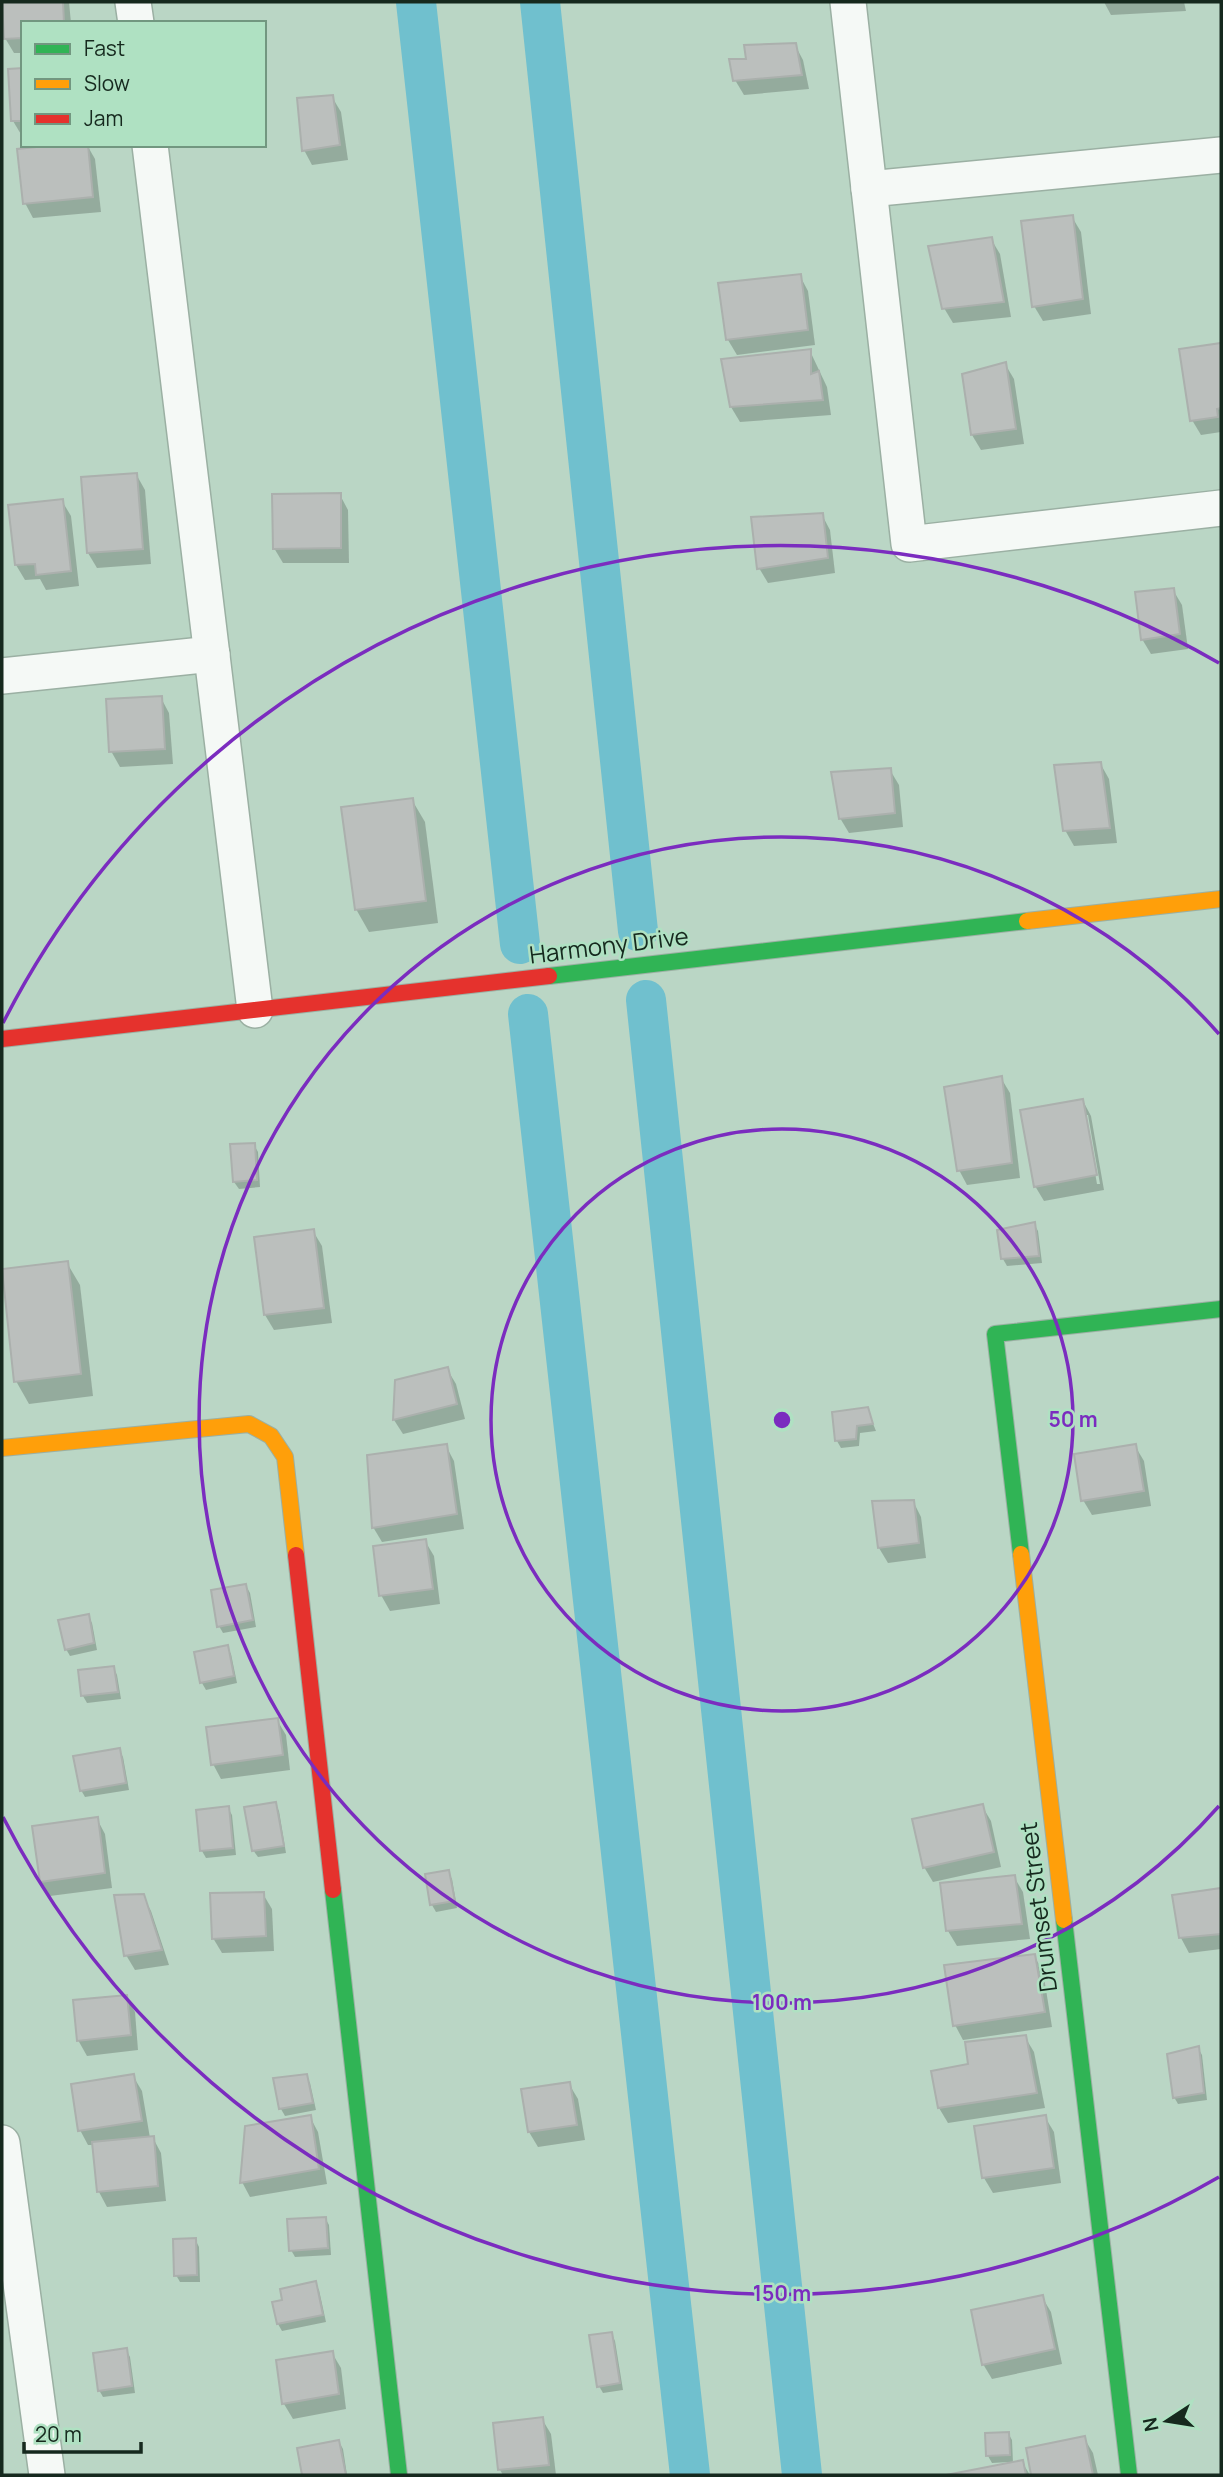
<svg xmlns="http://www.w3.org/2000/svg" width="1223" height="2477" viewBox="0 0 1223 2477" font-family="Manrope,sans-serif">
<style>
.shadow{fill:#0003;fill-rule:evenodd}
.lines{fill:none;stroke-linecap:round;stroke-linejoin:round}
.canal{stroke:#70c0ce;stroke-width:40}
.building{fill:#bbbfbd;stroke:#abb0ad;stroke-width:2}
.street-casing{stroke:#9bb0a3;stroke-width:38}
.fast-casing{stroke:#9bb0a3;stroke-width:18}
.slow-casing{stroke:#9bb0a3;stroke-width:18}
.jam-casing{stroke:#9bb0a3;stroke-width:18}
.street{stroke:#f5f9f6;stroke-width:35}
.fast{stroke:#30b455;stroke-width:16}
.slow{stroke:#ff9f0a;stroke-width:16}
.jam{stroke:#e5322d;stroke-width:16}
.ring{fill:none;stroke:#7b2cbf;stroke-width:3.5}
.labels{text-anchor:middle;stroke-width:5;stroke-linejoin:round;paint-order:stroke}
.street-label{font-size:24px;fill:#16291e;stroke:#afe1c2}
.centre{fill:#7b2cbf;stroke:#afe1c2;stroke-width:3.5}
.ring-label{font-size:21px;text-anchor:middle;font-weight:bold;fill:#7b2cbf;stroke:#afe1c2;stroke-width:5;stroke-linejoin:round;paint-order:stroke}
</style>
<rect width="100%" height="100%" fill="#bad6c5"/>
<!-- shadow -->
<g class="shadow">
<polygon points="3,2 69,2 71,23 23,23 23,53 14,53 5,38"/>
<polygon points="1104,2 1184,2 1186,11 1111,15"/>
<polygon points="795,45 803,60 809,89 744,95 735,80 748,61"/>
<polygon points="23,70 23,136 22,136 13,121"/>
<polygon points="332,97 341,112 348,160 312,165 304,150"/>
<polygon points="87,145 95,159 101,212 33,218 25,203"/>
<polygon points="1072,217 1081,232 1091,314 1043,321 1034,306"/>
<polygon points="991,239 1000,254 1011,317 953,323 944,308"/>
<polygon points="800,276 808,291 815,345 737,355 728,340"/>
<polygon points="1221,345 1221,432 1201,435 1192,420 1181,350"/>
<polygon points="810,351 827,387 831,415 740,422 731,407"/>
<polygon points="1005,364 1014,379 1024,444 981,450 972,435"/>
<polygon points="136,474 145,490 151,564 97,568 88,553"/>
<polygon points="340,495 348,510 349,563 283,563 274,548"/>
<polygon points="62,501 71,516 79,586 46,590 40,579 25,580 16,565"/>
<polygon points="822,515 830,530 835,573 768,583 759,568"/>
<polygon points="1173,590 1182,605 1188,649 1151,654 1142,639"/>
<polygon points="161,698 169,713 173,764 120,767 111,751"/>
<polygon points="1100,763 1109,779 1117,843 1074,846 1065,830"/>
<polygon points="890,770 899,785 903,827 849,833 840,818"/>
<polygon points="412,800 425,822 438,923 369,932 356,909"/>
<polygon points="1001,1078 1010,1093 1020,1178 967,1185 959,1170"/>
<path d="M1083,1101l8,15 13,74 -60,11 -9,-15zM1085,1115h3l12,69h-3z"/>
<polygon points="254,1145 258,1152 260,1187 239,1189 234,1182"/>
<polygon points="1034,1224 1038,1231 1042,1263 1007,1266 1003,1259"/>
<polygon points="313,1231 322,1246 332,1323 274,1330 265,1315"/>
<polygon points="67,1263 80,1285 93,1396 29,1404 16,1381"/>
<polygon points="447,1369 456,1384 465,1419 403,1434 394,1420"/>
<polygon points="867,1409 876,1431 860,1433 859,1446 841,1448 837,1441"/>
<polygon points="446,1446 454,1461 464,1529 382,1542 373,1527"/>
<polygon points="1135,1446 1144,1461 1151,1506 1092,1515 1083,1500"/>
<polygon points="913,1501 921,1517 926,1558 888,1563 879,1548"/>
<polygon points="425,1541 434,1556 440,1604 390,1611 381,1595"/>
<polygon points="246,1586 250,1593 256,1627 223,1633 219,1626"/>
<polygon points="88,1616 92,1623 97,1650 70,1656 66,1649"/>
<polygon points="227,1647 231,1654 237,1683 206,1690 202,1683 196,1653"/>
<polygon points="113,1667 117,1675 121,1699 87,1703 83,1696"/>
<polygon points="277,1720 286,1735 290,1770 221,1779 213,1764"/>
<polygon points="119,1750 123,1757 129,1790 85,1797 81,1790"/>
<polygon points="275,1804 279,1811 286,1853 258,1857 253,1850"/>
<polygon points="982,1806 991,1821 1001,1867 933,1882 924,1867"/>
<polygon points="228,1808 232,1815 236,1855 206,1858 202,1851 198,1811"/>
<polygon points="97,1819 105,1834 112,1888 50,1896 41,1881"/>
<polygon points="448,1872 452,1879 457,1908 436,1912 432,1905 427,1876"/>
<polygon points="1014,1877 1023,1892 1030,1939 957,1946 948,1931"/>
<polygon points="1221,1889 1221,1949 1189,1953 1181,1938 1174,1897"/>
<polygon points="263,1894 272,1909 274,1951 222,1953 213,1938"/>
<polygon points="143,1896 151,1911 169,1965 135,1970 126,1955"/>
<polygon points="1034,1956 1043,1971 1052,2027 963,2040 955,2025"/>
<polygon points="126,1997 135,2012 138,2050 87,2056 78,2040"/>
<polygon points="1025,2037 1034,2052 1045,2108 948,2123 939,2108"/>
<polygon points="1198,2048 1202,2055 1207,2100 1178,2104 1174,2097"/>
<polygon points="133,2076 142,2091 150,2138 153,2138 161,2153 166,2201 107,2207 99,2192 94,2145 88,2145 80,2130"/>
<polygon points="306,2076 310,2083 316,2110 285,2116 281,2109"/>
<polygon points="569,2084 578,2099 585,2140 538,2147 529,2132"/>
<polygon points="310,2117 318,2132 327,2184 250,2197 242,2182"/>
<polygon points="1045,2117 1054,2132 1061,2183 993,2193 984,2178 976,2127"/>
<polygon points="325,2218 329,2225 331,2255 295,2257 291,2250"/>
<polygon points="195,2239 199,2247 200,2282 180,2282 176,2275"/>
<polygon points="315,2283 319,2290 326,2322 282,2331 278,2324 274,2303 284,2301"/>
<polygon points="1042,2297 1051,2312 1062,2364 992,2379 983,2364"/>
<polygon points="611,2333 615,2341 623,2390 603,2393 599,2386"/>
<polygon points="126,2350 130,2357 135,2393 103,2397 99,2390"/>
<polygon points="332,2353 341,2368 346,2409 293,2419 284,2404 278,2361"/>
<polygon points="542,2419 551,2434 556,2475 503,2475 500,2470"/>
<polygon points="1008,2433 1012,2440 1013,2463 1022,2462 1030,2475 955,2475 1010,2464 1009,2462 992,2463 988,2456"/>
<polygon points="1084,2438 1093,2453 1098,2475 1033,2475 1028,2449"/>
<polygon points="339,2442 343,2449 347,2475 304,2475 299,2449"/>
</g>
<g class="lines">
<!-- canal -->
<g class="canal">
<polyline points="416,2 520,944"/>
<polyline points="540,2 638,931"/>
<polyline points="646,1000 802,2475"/>
<polyline points="528,1014 690,2475"/>
</g>
</g>
<!-- building -->
<g class="building">
<polygon points="2,2 63,2 64,23 23,23 23,38 4,39"/>
<polygon points="796,43 802,75 733,81 729,59 746,59 744,45"/>
<polygon points="23,68 23,121 11,121 8,69"/>
<polygon points="333,95 340,145 302,151 297,98"/>
<polygon points="56,145 88,145 93,197 23,204 17,149"/>
<polygon points="1073,215 1083,299 1032,307 1021,221"/>
<polygon points="992,237 1004,302 942,309 928,246"/>
<polygon points="801,274 808,330 726,340 718,283"/>
<polygon points="1221,343 1221,408 1217,409 1218,417 1190,421 1179,349"/>
<polygon points="811,349 811,374 819,371 823,400 730,407 721,359"/>
<polygon points="1006,362 1016,429 971,435 962,374"/>
<polygon points="137,473 143,549 87,553 81,477"/>
<polygon points="341,493 341,548 273,549 272,494"/>
<polygon points="63,499 71,571 36,575 35,564 15,565 8,505"/>
<polygon points="823,513 828,558 757,569 751,517"/>
<polygon points="1174,588 1180,634 1141,640 1135,592"/>
<polygon points="162,696 165,749 109,752 106,699"/>
<polygon points="1101,762 1110,828 1063,831 1054,765"/>
<polygon points="891,768 895,813 839,819 831,772"/>
<polygon points="413,798 426,901 355,910 341,807"/>
<polygon points="1002,1076 1012,1163 957,1171 944,1087"/>
<polygon points="1083,1099 1097,1175 1034,1187 1020,1110"/>
<polygon points="255,1143 257,1180 233,1182 230,1144"/>
<polygon points="1035,1222 1039,1256 1001,1259 997,1230"/>
<polygon points="314,1229 324,1308 264,1315 254,1237"/>
<polygon points="68,1261 81,1374 14,1382 2,1269"/>
<polygon points="448,1367 457,1404 393,1420 395,1380"/>
<polygon points="868,1407 873,1424 857,1426 856,1439 835,1441 832,1412"/>
<polygon points="447,1444 457,1514 372,1528 367,1455"/>
<polygon points="1136,1444 1144,1491 1081,1501 1074,1454"/>
<polygon points="914,1500 919,1543 878,1548 872,1501"/>
<polygon points="426,1539 433,1589 379,1596 373,1546"/>
<polygon points="246,1584 253,1620 217,1627 211,1590"/>
<polygon points="89,1614 94,1643 65,1650 58,1620"/>
<polygon points="228,1645 234,1676 200,1683 194,1652"/>
<polygon points="114,1666 118,1692 81,1696 78,1670"/>
<polygon points="278,1718 283,1755 211,1765 206,1727"/>
<polygon points="120,1748 126,1783 80,1791 73,1756"/>
<polygon points="276,1802 284,1846 252,1851 244,1807"/>
<polygon points="983,1804 994,1852 923,1868 912,1819"/>
<polygon points="229,1806 233,1848 200,1851 196,1810"/>
<polygon points="98,1817 105,1873 40,1882 32,1826"/>
<polygon points="449,1870 455,1901 430,1905 425,1874"/>
<polygon points="1015,1875 1022,1924 946,1931 940,1883"/>
<polygon points="1221,1888 1221,1934 1179,1938 1172,1895"/>
<polygon points="264,1892 266,1936 212,1939 210,1893"/>
<polygon points="144,1894 162,1950 124,1956 114,1895"/>
<polygon points="1035,1954 1045,2012 953,2026 944,1965"/>
<polygon points="127,1995 131,2035 77,2041 73,2000"/>
<polygon points="1026,2035 1037,2093 938,2108 931,2071 968,2064 965,2042"/>
<polygon points="1199,2046 1204,2093 1173,2098 1167,2054"/>
<polygon points="134,2074 142,2121 78,2131 71,2084"/>
<polygon points="307,2074 313,2103 279,2109 273,2078"/>
<polygon points="570,2082 577,2125 528,2132 521,2089"/>
<polygon points="311,2115 319,2169 240,2183 245,2126"/>
<polygon points="1046,2115 1054,2168 982,2178 974,2126"/>
<polygon points="154,2136 158,2186 97,2192 92,2142"/>
<polygon points="326,2217 328,2248 289,2251 287,2219"/>
<polygon points="196,2238 197,2275 174,2276 173,2239"/>
<polygon points="316,2281 323,2315 277,2324 272,2302 282,2300 280,2289"/>
<polygon points="1043,2295 1055,2349 982,2365 971,2310"/>
<polygon points="612,2332 620,2383 597,2387 589,2335"/>
<polygon points="127,2348 132,2386 98,2391 93,2353"/>
<polygon points="333,2351 339,2394 282,2404 276,2360"/>
<polygon points="543,2417 549,2465 498,2470 493,2423"/>
<polygon points="1009,2432 1010,2455 986,2456 985,2433"/>
<polygon points="1085,2436 1093,2475 1031,2475 1026,2448"/>
<polygon points="339,2440 346,2475 302,2475 297,2448"/>
<polygon points="1023,2460 1026,2475 946,2475"/>
</g>
<g class="lines">
<defs>
<g id="street">
<polyline points="133,2 136,23"/>
<polyline points="848,2 909,544 1221,508"/>
<polyline points="150,145 255,1010"/>
<polyline points="869,189 1221,155"/>
<polyline points="2,676 212,654"/>
<polyline points="2,2143 47,2475"/>
</g>
<g id="fast">
<polyline points="549,976 1027,921"/>
<polyline points="1021,1554 995,1334 1221,1309"/>
<polyline points="333,1890 399,2475"/>
<polyline points="1064,1920 1129,2475"/>
</g>
<g id="slow">
<polyline points="1027,921 1221,899"/>
<polyline points="2,1448 249,1424 271,1436 285,1457 296,1555"/>
<polyline points="1021,1554 1064,1920"/>
</g>
<g id="jam">
<polyline points="2,1039 549,976"/>
<polyline points="296,1555 333,1890"/>
</g>
</defs>
<!-- street casing -->
<use href="#street" class="street-casing"/>
<!-- fast casing -->
<use href="#fast" class="fast-casing"/>
<!-- slow casing -->
<use href="#slow" class="slow-casing"/>
<!-- jam casing -->
<use href="#jam" class="jam-casing"/>
<!-- street -->
<use href="#street" class="street"/>
<!-- fast -->
<use href="#fast" class="fast"/>
<!-- slow -->
<use href="#slow" class="slow"/>
<!-- jam -->
<use href="#jam" class="jam"/>
</g>
<!-- distance rings -->
<g class="ring">
<circle cx="782" cy="1420" r="291"/>
<path d="M1219 1806A583 583 0 1 1 1219 1034"/>
<path d="M1219 2177A874 874 0 0 1 3 1817M3 1023A874 874 0 0 1 1219 663"/>
</g>
<g class="labels">
<!-- street labels -->
<g class="street-label">
<text transform="translate(609 946) rotate(-7)" y="8">Harmony Drive</text>
<text transform="translate(1039 1907) rotate(-97)" y="8">Drumset Street</text>
</g>
</g>
<circle cx="782" cy="1420" r="10" class="centre"/>
<g class="ring-label">
<text x="1073" y="1427">50 m</text>
<text x="782" y="2010">100 m</text>
<text x="782" y="2301">150 m</text>
</g>
<!-- border -->
<rect width="1223" height="2477" fill="none" stroke="#16291e" stroke-width="7"/>
<!-- legend -->
<rect x="21" y="21" width="245" height="126" fill="#afe1c2" stroke="#729780" stroke-width="2"/>
<rect x="35" y="44" width="35" height="10" fill="#30b455" stroke="#729780" stroke-width="2"/>
<text x="84" y="56" font-size="21" fill="#16291e">Fast</text>
<rect x="35" y="79" width="35" height="10" fill="#ff9f0a" stroke="#729780" stroke-width="2"/>
<text x="84" y="91" font-size="21" fill="#16291e">Slow</text>
<rect x="35" y="114" width="35" height="10" fill="#e5322d" stroke="#729780" stroke-width="2"/>
<text x="84" y="126" font-size="21" fill="#16291e">Jam</text>
<!-- north arrow -->
<g transform="translate(1167 2421) rotate(258)" stroke="#afe1c2" stroke-width="5" paint-order="stroke">
<path d="M0-5L12 26L0 18L-12 26Z" fill="#16291e"/>
<text y="-10" font-size="19" font-weight="bold" text-anchor="middle" fill="#16291e">N</text>
</g>
<!-- scale -->
<path d="M24 2442v10h117v-10" fill="none" stroke="#16291e" stroke-width="3.5"/>
<text x="35" y="2442" font-size="21" fill="#16291e" stroke="#afe1c2" stroke-width="5" paint-order="stroke">20 m</text>
</svg>
